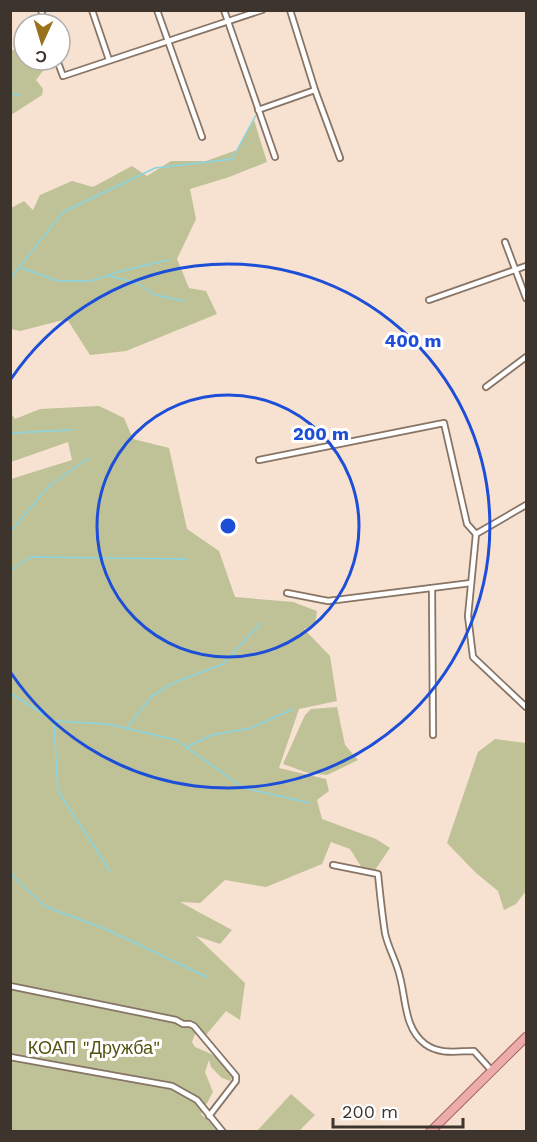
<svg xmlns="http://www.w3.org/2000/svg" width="537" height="1142" viewBox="0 0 537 1142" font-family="'Work Sans',sans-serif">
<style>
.green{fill:#bfc297}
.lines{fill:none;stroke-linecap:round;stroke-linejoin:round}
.stream{stroke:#89d5e3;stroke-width:1.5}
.minor-casing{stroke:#877465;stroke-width:8}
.primary-casing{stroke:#a65e5b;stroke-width:10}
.minor{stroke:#fff;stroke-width:4.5}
.primary{stroke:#ecacac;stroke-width:8}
.ring{fill:none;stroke:#1d4ed8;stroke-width:3}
.labels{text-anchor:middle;stroke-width:6;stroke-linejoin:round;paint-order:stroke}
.park-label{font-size:18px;fill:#525411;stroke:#fff}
.centre{fill:#1d4ed8;stroke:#fff;stroke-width:3}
.ring-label{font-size:18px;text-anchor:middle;font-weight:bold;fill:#1d4ed8;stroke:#fff;stroke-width:6;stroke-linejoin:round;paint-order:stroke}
</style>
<rect width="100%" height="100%" fill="#f7e1d0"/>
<!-- green -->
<g class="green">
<polygon points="10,50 24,50 24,60 35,60 45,68 36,80 43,89 42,95 11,115"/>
<polygon points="254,120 267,162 229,177 190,189 196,219 177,259 189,288 206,291 217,314 126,351 90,355 67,319 20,331 11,329 11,208 24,201 33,210 40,195 72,181 93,187 132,166 147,176 171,161 206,161 237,150"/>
<path d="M99,406l25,12 9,21 36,9 18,81 32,22 16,46 58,5 24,9 -2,14 -11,4 26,27 7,45 -38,8 -20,59 47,11 3,12 -12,9 5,19 54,20 14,9 -15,22 -13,-2 -12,-19 -19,-7 -9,22 -56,23 -41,-7 -25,23 -20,-1 52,28 -12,14 -24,-8 49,47 -5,37 -14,-9 -20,24 -8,-9 -6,16 3,5c16,7 32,12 38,30l-3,4 -8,-3 -11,-11 -2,-7 -4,12 8,20 -12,22 18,17h-208v-652l61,-19 -4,-18 -57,20 -1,-50 5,7 25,-10z"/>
<polygon points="337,707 345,745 358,760 327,775 308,773 283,764 305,715 311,709"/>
<polygon points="495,739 526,743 526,891 516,904 504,910 498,891 476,873 447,843 478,752"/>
<polygon points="291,1094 315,1115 299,1131 257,1131"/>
</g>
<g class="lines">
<!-- stream -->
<g class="stream">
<polyline points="10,93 20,95"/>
<polyline points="22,268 58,281 91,281 121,271 168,260"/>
<polyline points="109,276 137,283 155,295 184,301"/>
<polyline points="10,279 63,212 155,168 232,159 256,115"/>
<polyline points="10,433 72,430"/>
<polyline points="10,532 49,486 89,458"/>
<polyline points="10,571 30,557 187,559"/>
<polyline points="10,693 54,721 108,724 176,740 244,788 310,803"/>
<polyline points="54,723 58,791 110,871"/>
<polyline points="126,729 151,697 173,683 223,664 261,623"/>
<polyline points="187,747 212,735 251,728 293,709"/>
<polyline points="10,873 44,906 108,930 207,977"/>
</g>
<defs>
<g id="minor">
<polyline points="41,10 45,24"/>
<polyline points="92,10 109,60"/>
<polyline points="157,10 202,137"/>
<polyline points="224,10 275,157"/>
<polyline points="290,10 315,90 340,158"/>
<polyline points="57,60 63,76 262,10"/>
<polyline points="258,110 315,90"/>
<polyline points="505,242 526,298"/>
<polyline points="429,300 526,266"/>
<polyline points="486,387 526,357"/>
<polyline points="259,460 444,423 467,524 476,534"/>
<polyline points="526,505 476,534 468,616 473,657 526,707"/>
<polyline points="432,588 433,735"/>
<polyline points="287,593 328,601 471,583"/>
<path d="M333,865l45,9c2,20 4,40 7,59 3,15 12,29 15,44 6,22 4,51 25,67 15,11 32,7 49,7l18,20"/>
<polyline points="10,986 176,1020 183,1024 190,1024 194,1026 236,1076 236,1081 209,1116"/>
<polyline points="10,1057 172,1086 197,1100 223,1132"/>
</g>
<polyline id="primary" points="430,1132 526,1037"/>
</defs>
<!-- minor casing -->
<use href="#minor" class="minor-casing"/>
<!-- primary casing -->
<use href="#primary" class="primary-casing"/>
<!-- minor -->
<use href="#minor" class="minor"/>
<!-- primary -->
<use href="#primary" class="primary"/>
</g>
<!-- distance rings -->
<g class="ring">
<circle cx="228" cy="526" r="131"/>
<path d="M11 379A262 262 0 1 1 11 673"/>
</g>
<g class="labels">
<!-- park labels -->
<g class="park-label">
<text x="94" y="1054">КОАП "Дружба"</text>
</g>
</g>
<circle cx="228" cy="526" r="9" class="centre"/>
<g class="ring-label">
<text x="413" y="347">400 m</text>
<text x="321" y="440">200 m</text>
</g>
<!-- border -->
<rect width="537" height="1142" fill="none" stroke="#3c342d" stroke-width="24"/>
<!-- north arrow -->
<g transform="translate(42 42) rotate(184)"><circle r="28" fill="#ffffff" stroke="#b1aeab" stroke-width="1.5"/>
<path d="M0-4.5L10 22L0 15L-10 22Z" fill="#9a721e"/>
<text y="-9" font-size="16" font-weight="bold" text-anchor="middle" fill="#3c342d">С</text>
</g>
<!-- scale -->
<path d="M333 1118v9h130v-9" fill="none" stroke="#3c342d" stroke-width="3"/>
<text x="342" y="1118" font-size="18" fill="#3c342d" stroke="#ffffff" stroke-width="4.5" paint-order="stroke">200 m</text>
</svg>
